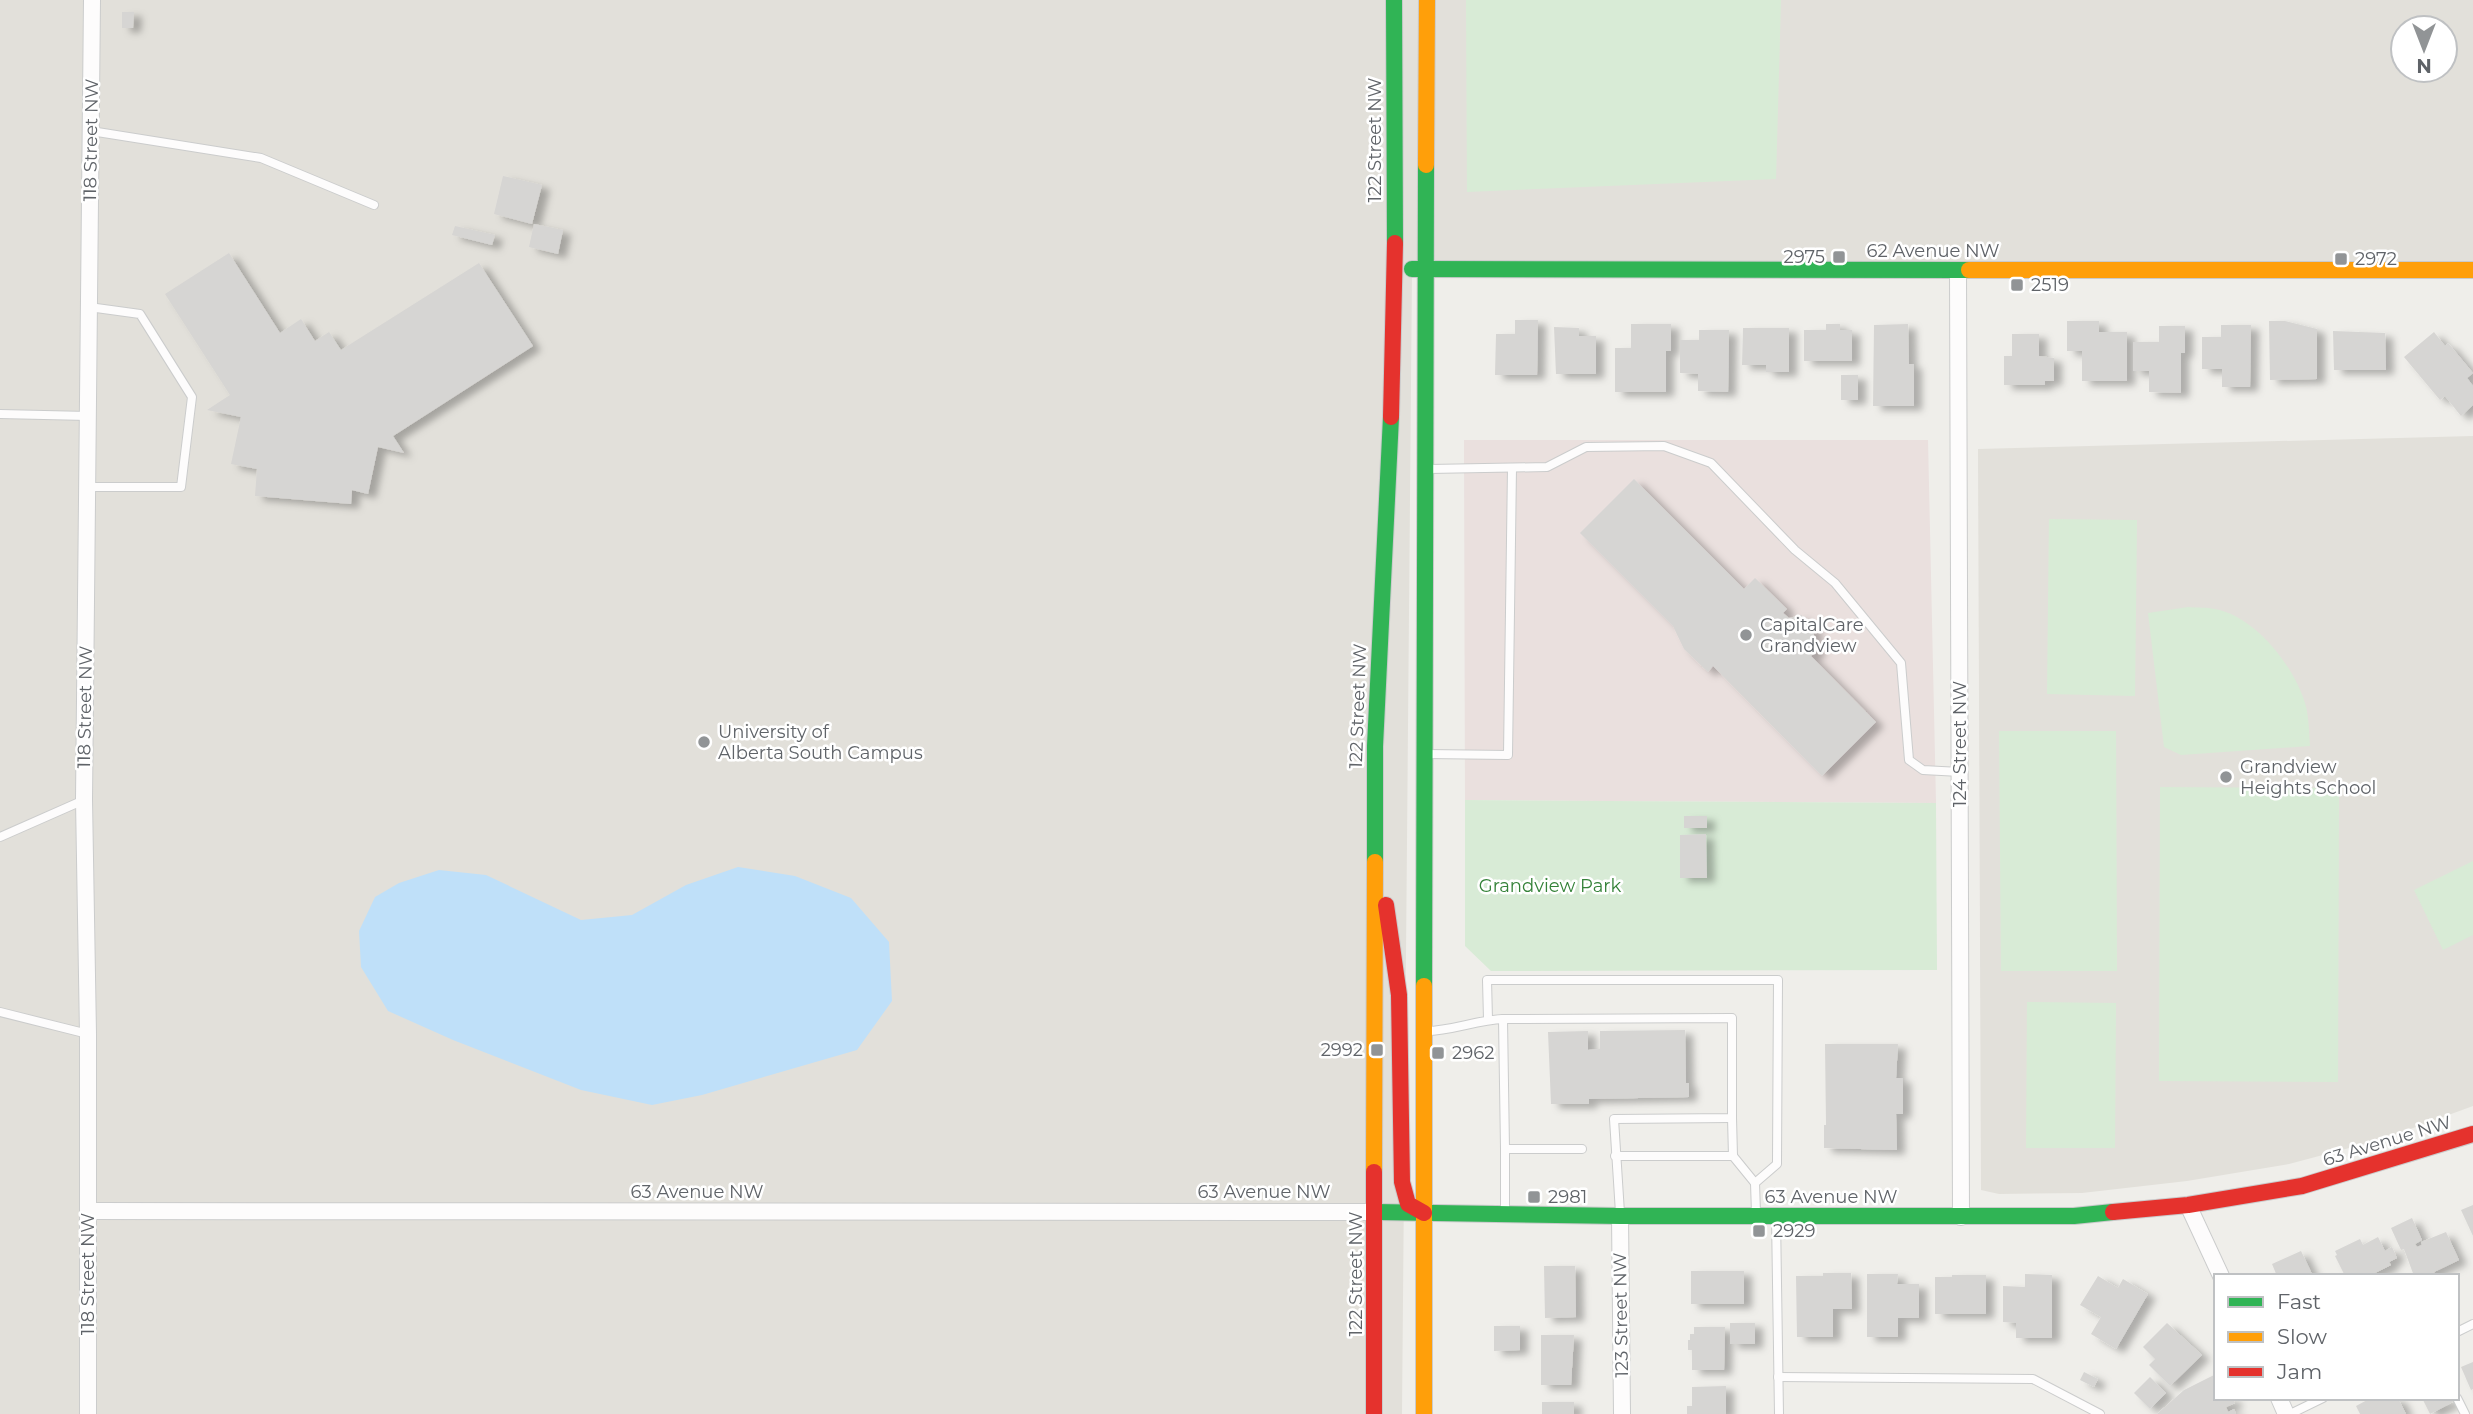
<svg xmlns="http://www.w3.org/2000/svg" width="2473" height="1414" viewBox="0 0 2473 1414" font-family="Montserrat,sans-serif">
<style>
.education{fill:#e2e0da;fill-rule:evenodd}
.medical{fill:#eae0de}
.green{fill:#d8ebd6}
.water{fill:#bfe0f9}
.building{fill:#d6d5d3;filter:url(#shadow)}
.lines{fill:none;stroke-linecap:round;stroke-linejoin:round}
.lane-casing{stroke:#cbcccc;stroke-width:10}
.street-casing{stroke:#cbcccc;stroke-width:18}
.fast-casing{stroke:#cacacb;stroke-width:18}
.slow-casing{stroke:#cacacb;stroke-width:18}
.jam-casing{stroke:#cacacb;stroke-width:18}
.lane{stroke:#fdfcfc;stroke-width:8}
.street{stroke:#fdfcfc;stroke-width:16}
.fast{stroke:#30b455;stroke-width:16}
.slow{stroke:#ff9f0a;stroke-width:16}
.jam{stroke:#e5322d;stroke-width:16}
.poi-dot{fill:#919496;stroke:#fff;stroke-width:2.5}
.labels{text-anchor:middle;stroke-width:5;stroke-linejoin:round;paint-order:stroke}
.street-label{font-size:18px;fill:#5f6368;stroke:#fff}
.poi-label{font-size:18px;fill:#5f6368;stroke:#fff;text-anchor:start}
.park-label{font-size:18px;fill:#348238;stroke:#fff}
</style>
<defs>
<filter id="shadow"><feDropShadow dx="8" dy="4.5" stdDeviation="3.5" flood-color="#0004"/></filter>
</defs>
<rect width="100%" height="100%" fill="#efeeea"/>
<!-- education -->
<g class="education">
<path d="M0,0h2473v272l-1061,-2 -10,1144h-1402zM2403,28h42v42h-42z"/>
<polygon points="2473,436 2473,1106 2383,1139 2289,1164 2187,1181 2082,1193 1999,1194 1981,1190 1978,449"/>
</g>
<!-- medical -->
<polygon class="medical" points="1464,440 1928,440 1936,803 1465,800"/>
<!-- green -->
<g class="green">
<polygon points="1466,0 1781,0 1776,179 1467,192"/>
<polygon points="2049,519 2137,520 2135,696 2047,694"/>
<path d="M2188,607c9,1 19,0 27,2 41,8 78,56 90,94 4,13 4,29 5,43l-129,9 -17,-8 -16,-134z"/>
<polygon points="1999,731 2116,731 2117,971 2001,971"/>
<polygon points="2160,787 2339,788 2338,1082 2159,1081"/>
<polygon points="1465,800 1936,803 1937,970 1491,971 1465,946"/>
<polygon points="2473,861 2473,935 2443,950 2414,890"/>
<polygon points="2027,1002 2116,1003 2115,1148 2026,1148"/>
</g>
<!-- water -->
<polygon class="water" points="738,867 795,876 851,898 889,942 892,1001 857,1050 702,1095 652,1105 581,1090 453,1040 388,1011 361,967 359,931 375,897 399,883 439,870 486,875 581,920 632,915 686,885"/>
<!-- building -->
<g class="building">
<polygon points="122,12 134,12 133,28 122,28"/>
<polygon points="503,176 542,185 532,224 494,214"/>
<polygon points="534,224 563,230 558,254 529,247"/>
<polygon points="455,226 495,235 492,245 452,235"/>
<polygon points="229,253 280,333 301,319 315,341 329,332 341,350 479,263 533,346 393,436 404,453 378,447 368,494 352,490 351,504 255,496 257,469 231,464 241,417 207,410 230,395 165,294"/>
<polygon points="1515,320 1538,320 1537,375 1495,375 1496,334 1515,334"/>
<polygon points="2067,321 2099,321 2099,332 2127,332 2127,381 2082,381 2082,351 2067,351"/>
<polygon points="2269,321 2285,321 2317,329 2317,379 2270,380"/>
<polygon points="1631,324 1671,324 1671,351 1666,351 1666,392 1615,392 1615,348 1631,348"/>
<polygon points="1826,324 1840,324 1840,330 1852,330 1852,361 1804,361 1804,330 1826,330"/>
<polygon points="1908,324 1909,364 1914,364 1914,406 1873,406 1874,325"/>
<polygon points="2221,325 2251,325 2250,387 2222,387 2222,369 2202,369 2202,337 2221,337"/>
<polygon points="2159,326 2185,326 2185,353 2181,353 2181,393 2149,392 2149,371 2133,371 2133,342 2159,342"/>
<polygon points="1554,327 1579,328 1579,336 1596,336 1596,374 1556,374"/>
<polygon points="1743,328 1789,328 1789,372 1766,372 1766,365 1742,365"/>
<polygon points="1699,330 1729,330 1728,392 1698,391 1698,374 1680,373 1680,340 1699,340"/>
<polygon points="2333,331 2385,333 2386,370 2334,370"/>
<polygon points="2434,332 2445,346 2448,343 2473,373 2467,378 2473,386 2473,405 2461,416 2445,396 2440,400 2404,357"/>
<polygon points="2012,334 2039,334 2039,356 2054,358 2054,381 2045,381 2045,385 2004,385 2004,356 2012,356"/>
<rect x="1841" y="375" width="17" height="25"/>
<polygon points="1634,479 1744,589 1755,578 1787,609 1783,613 1789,618 1802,615 1805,626 1814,626 1814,644 1819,649 1811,656 1876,722 1822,776 1713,666 1708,672 1684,649 1673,626 1580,533"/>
<rect x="1684" y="816" width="23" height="12"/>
<polygon points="1706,834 1707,878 1680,878 1680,835"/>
<polygon points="1685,1030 1686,1083 1689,1083 1689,1097 1589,1099 1589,1104 1551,1104 1548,1032 1588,1031 1588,1050 1600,1049 1600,1031"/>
<polygon points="1825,1044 1898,1044 1896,1078 1903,1078 1903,1114 1896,1114 1897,1150 1824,1148 1824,1125 1826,1125"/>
<polygon points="2473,1205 2473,1236 2461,1210"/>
<polygon points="2412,1218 2422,1240 2415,1244 2417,1247 2422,1245 2421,1242 2446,1232 2459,1260 2434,1272 2436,1276 2414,1276 2404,1249 2401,1250 2391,1228"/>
<polygon points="2378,1237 2385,1251 2392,1247 2397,1258 2389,1262 2391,1265 2369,1276 2345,1276 2335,1256 2337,1255 2335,1251 2360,1239 2363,1245"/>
<polygon points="2301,1251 2313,1276 2277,1276 2272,1264"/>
<polygon points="1544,1266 1575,1266 1576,1317 1545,1318"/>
<rect x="1691" y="1271" width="53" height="33"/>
<polygon points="1823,1273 1851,1273 1852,1309 1833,1309 1833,1337 1797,1337 1796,1276 1823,1276"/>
<polygon points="1867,1274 1898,1274 1897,1284 1919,1284 1919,1318 1898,1318 1898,1337 1867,1337"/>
<polygon points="2025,1274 2052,1275 2052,1338 2016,1338 2016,1323 2003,1322 2003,1286 2025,1287"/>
<polygon points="1952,1275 1986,1275 1986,1314 1935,1314 1935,1277 1952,1277"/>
<polygon points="2098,1276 2118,1288 2123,1279 2148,1294 2116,1349 2091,1334 2101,1317 2080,1305"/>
<rect x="1730" y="1323" width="25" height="21"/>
<polygon points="2167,1323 2202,1355 2170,1386 2149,1365 2155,1359 2143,1347"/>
<polygon points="1494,1326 1520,1326 1520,1350 1494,1351"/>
<polygon points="1694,1327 1725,1327 1724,1370 1692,1370 1692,1350 1688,1350 1688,1340 1690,1340 1690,1334 1694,1334"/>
<polygon points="1541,1335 1574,1335 1571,1385 1541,1385"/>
<polygon points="2473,1362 2473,1389 2471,1390 2461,1367"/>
<polygon points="2084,1372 2098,1379 2094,1387 2080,1380"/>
<polygon points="2216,1374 2216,1398 2233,1398 2235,1403 2226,1407 2228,1412 2234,1409 2236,1414 2157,1414 2184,1390"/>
<polygon points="2150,1377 2166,1393 2150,1409 2134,1393"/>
<polygon points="1726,1386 1726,1414 1687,1414 1687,1406 1692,1406 1692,1387"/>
<polygon points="2371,1398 2398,1398 2406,1414 2360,1414 2356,1406"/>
<polygon points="2422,1398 2451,1398 2453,1402 2430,1414"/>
<rect x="1542" y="1402" width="32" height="12"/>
</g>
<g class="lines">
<defs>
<g id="lane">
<polyline points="91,131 261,158 374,205"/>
<polyline points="0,414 88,416"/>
<polyline points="1429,469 1547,467 1586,447 1664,446 1711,463 1795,550 1835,583 1901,663 1909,760 1923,770 1960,772"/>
<polyline points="87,487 181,487 192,397 140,314 89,307"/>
<polyline points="1427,754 1508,755 1512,468"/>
<polyline points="0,837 84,800"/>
<polyline points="0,1012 88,1034"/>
<polyline points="1488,1019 1487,980 1778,980 1777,1164 1755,1183"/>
<polyline points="1503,1019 1505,1149"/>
<path d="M1426,1031c26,0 50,-11 77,-12l229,-1v100l-118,1 6,94"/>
<polyline points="1732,1118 1733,1156"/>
<polyline points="1615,1156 1733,1156 1755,1183 1756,1213"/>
<polyline points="1505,1213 1505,1149 1582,1149"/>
<polyline points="1776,1217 1779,1414"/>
<polyline points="2457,1332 2473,1324"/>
<polyline points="1778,1377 2033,1379 2100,1414"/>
<polyline points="2457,1398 2465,1414"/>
<polyline points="2290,1414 2323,1398"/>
</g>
<g id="street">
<polyline points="1958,270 1961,1217"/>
<polyline points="2188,1205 2221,1276"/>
<polyline points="88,1211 1375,1212"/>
<polyline points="1620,1216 1622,1414"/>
<polyline points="2279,1398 2286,1414"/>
<polyline points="88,1414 88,1034 84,800 92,0"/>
</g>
<g id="fast">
<polyline points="1394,0 1395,243"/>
<polyline points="1412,269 1969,270"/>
<polyline points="1375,862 1375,746 1391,417"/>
<polyline points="1424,986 1426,165"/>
<polyline points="1375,1212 1620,1216 2074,1216 2113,1212"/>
</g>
<g id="slow">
<polyline points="1426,165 1427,0"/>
<polyline points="1969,270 2473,270"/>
<polyline points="1424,986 1424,1414"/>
<polyline points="1374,1172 1375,862"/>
</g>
<g id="jam">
<polyline points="1391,417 1395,243"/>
<polyline points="1386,905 1399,995 1402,1182 1408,1204 1424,1213"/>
<polyline points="2113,1212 2188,1205 2302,1186 2473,1134"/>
<polyline points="1374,1414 1374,1172"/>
</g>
</defs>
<!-- lane casing -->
<use href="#lane" class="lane-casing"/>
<!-- street casing -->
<use href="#street" class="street-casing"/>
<!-- fast casing -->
<use href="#fast" class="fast-casing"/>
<!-- slow casing -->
<use href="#slow" class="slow-casing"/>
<!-- jam casing -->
<use href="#jam" class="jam-casing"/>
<!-- lane -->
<use href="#lane" class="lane"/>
<!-- street -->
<use href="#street" class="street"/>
<!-- fast -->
<use href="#fast" class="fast"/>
<!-- slow -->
<use href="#slow" class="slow"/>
<!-- jam -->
<use href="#jam" class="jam"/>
</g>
<!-- markers -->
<g class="poi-dot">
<rect x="1832" y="250" width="14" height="14" rx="3.5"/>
<rect x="2334" y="252" width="14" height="14" rx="3.5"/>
<rect x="2010" y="278" width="14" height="14" rx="3.5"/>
<circle cx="1746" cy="635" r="7"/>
<circle cx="704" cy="742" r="7"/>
<circle cx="2226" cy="777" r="7"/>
<rect x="1370" y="1043" width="14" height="14" rx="3.5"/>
<rect x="1431" y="1046" width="14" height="14" rx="3.5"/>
<rect x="1527" y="1190" width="14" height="14" rx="3.5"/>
<rect x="1752" y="1224" width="14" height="14" rx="3.5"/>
</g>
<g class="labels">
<!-- street labels -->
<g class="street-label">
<text transform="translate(91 140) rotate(-89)" y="6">118 Street NW</text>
<text transform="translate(1375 140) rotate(-90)" y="6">122 Street NW</text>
<text x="1933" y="257">62 Avenue NW</text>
<text transform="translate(1358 706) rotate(-88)" y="6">122 Street NW</text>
<text transform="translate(85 707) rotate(-89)" y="6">118 Street NW</text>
<text transform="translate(1960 744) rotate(-90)" y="6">124 Street NW</text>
<text transform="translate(2387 1141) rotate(-17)" y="6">63 Avenue NW</text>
<text x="697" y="1198">63 Avenue NW</text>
<text x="1264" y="1198">63 Avenue NW</text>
<text x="1831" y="1203">63 Avenue NW</text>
<text transform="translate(88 1274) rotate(-90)" y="6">118 Street NW</text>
<text transform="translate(1356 1274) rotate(-90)" y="6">122 Street NW</text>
<text transform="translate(1621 1315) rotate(-91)" y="6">123 Street NW</text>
</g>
<!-- poi labels -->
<g class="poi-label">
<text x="1825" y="263" text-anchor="end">2975</text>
<text x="2355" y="265">2972</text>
<text x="2031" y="291">2519</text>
<text x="1760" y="631">CapitalCare<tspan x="1760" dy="21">Grandview</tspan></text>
<text x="718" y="738">University of<tspan x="718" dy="21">Alberta South Campus</tspan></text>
<text x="2240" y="773">Grandview<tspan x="2240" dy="21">Heights School</tspan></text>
<text x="1363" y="1056" text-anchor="end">2992</text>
<text x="1452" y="1059">2962</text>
<text x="1548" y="1203">2981</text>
<text x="1773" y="1237">2929</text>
</g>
<!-- park labels -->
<g class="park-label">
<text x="1550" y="892">Grandview Park</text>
</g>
</g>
<!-- legend -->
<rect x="2214" y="1274" width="245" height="126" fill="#ffffff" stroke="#bfc1c3" stroke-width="2"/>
<rect x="2228" y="1297" width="35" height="10" fill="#30b455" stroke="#bfc1c3" stroke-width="2"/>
<text x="2277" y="1309" font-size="21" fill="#5f6368">Fast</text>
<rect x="2228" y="1332" width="35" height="10" fill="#ff9f0a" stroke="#bfc1c3" stroke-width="2"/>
<text x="2277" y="1344" font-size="21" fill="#5f6368">Slow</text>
<rect x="2228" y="1367" width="35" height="10" fill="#e5322d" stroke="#bfc1c3" stroke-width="2"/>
<text x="2277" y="1379" font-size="21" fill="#5f6368">Jam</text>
<!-- north arrow -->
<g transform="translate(2424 49) rotate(180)"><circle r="33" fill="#ffffff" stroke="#bfc1c3" stroke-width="2"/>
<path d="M0-5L12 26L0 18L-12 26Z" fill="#919496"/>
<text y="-10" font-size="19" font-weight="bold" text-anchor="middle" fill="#5f6368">N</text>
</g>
</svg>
